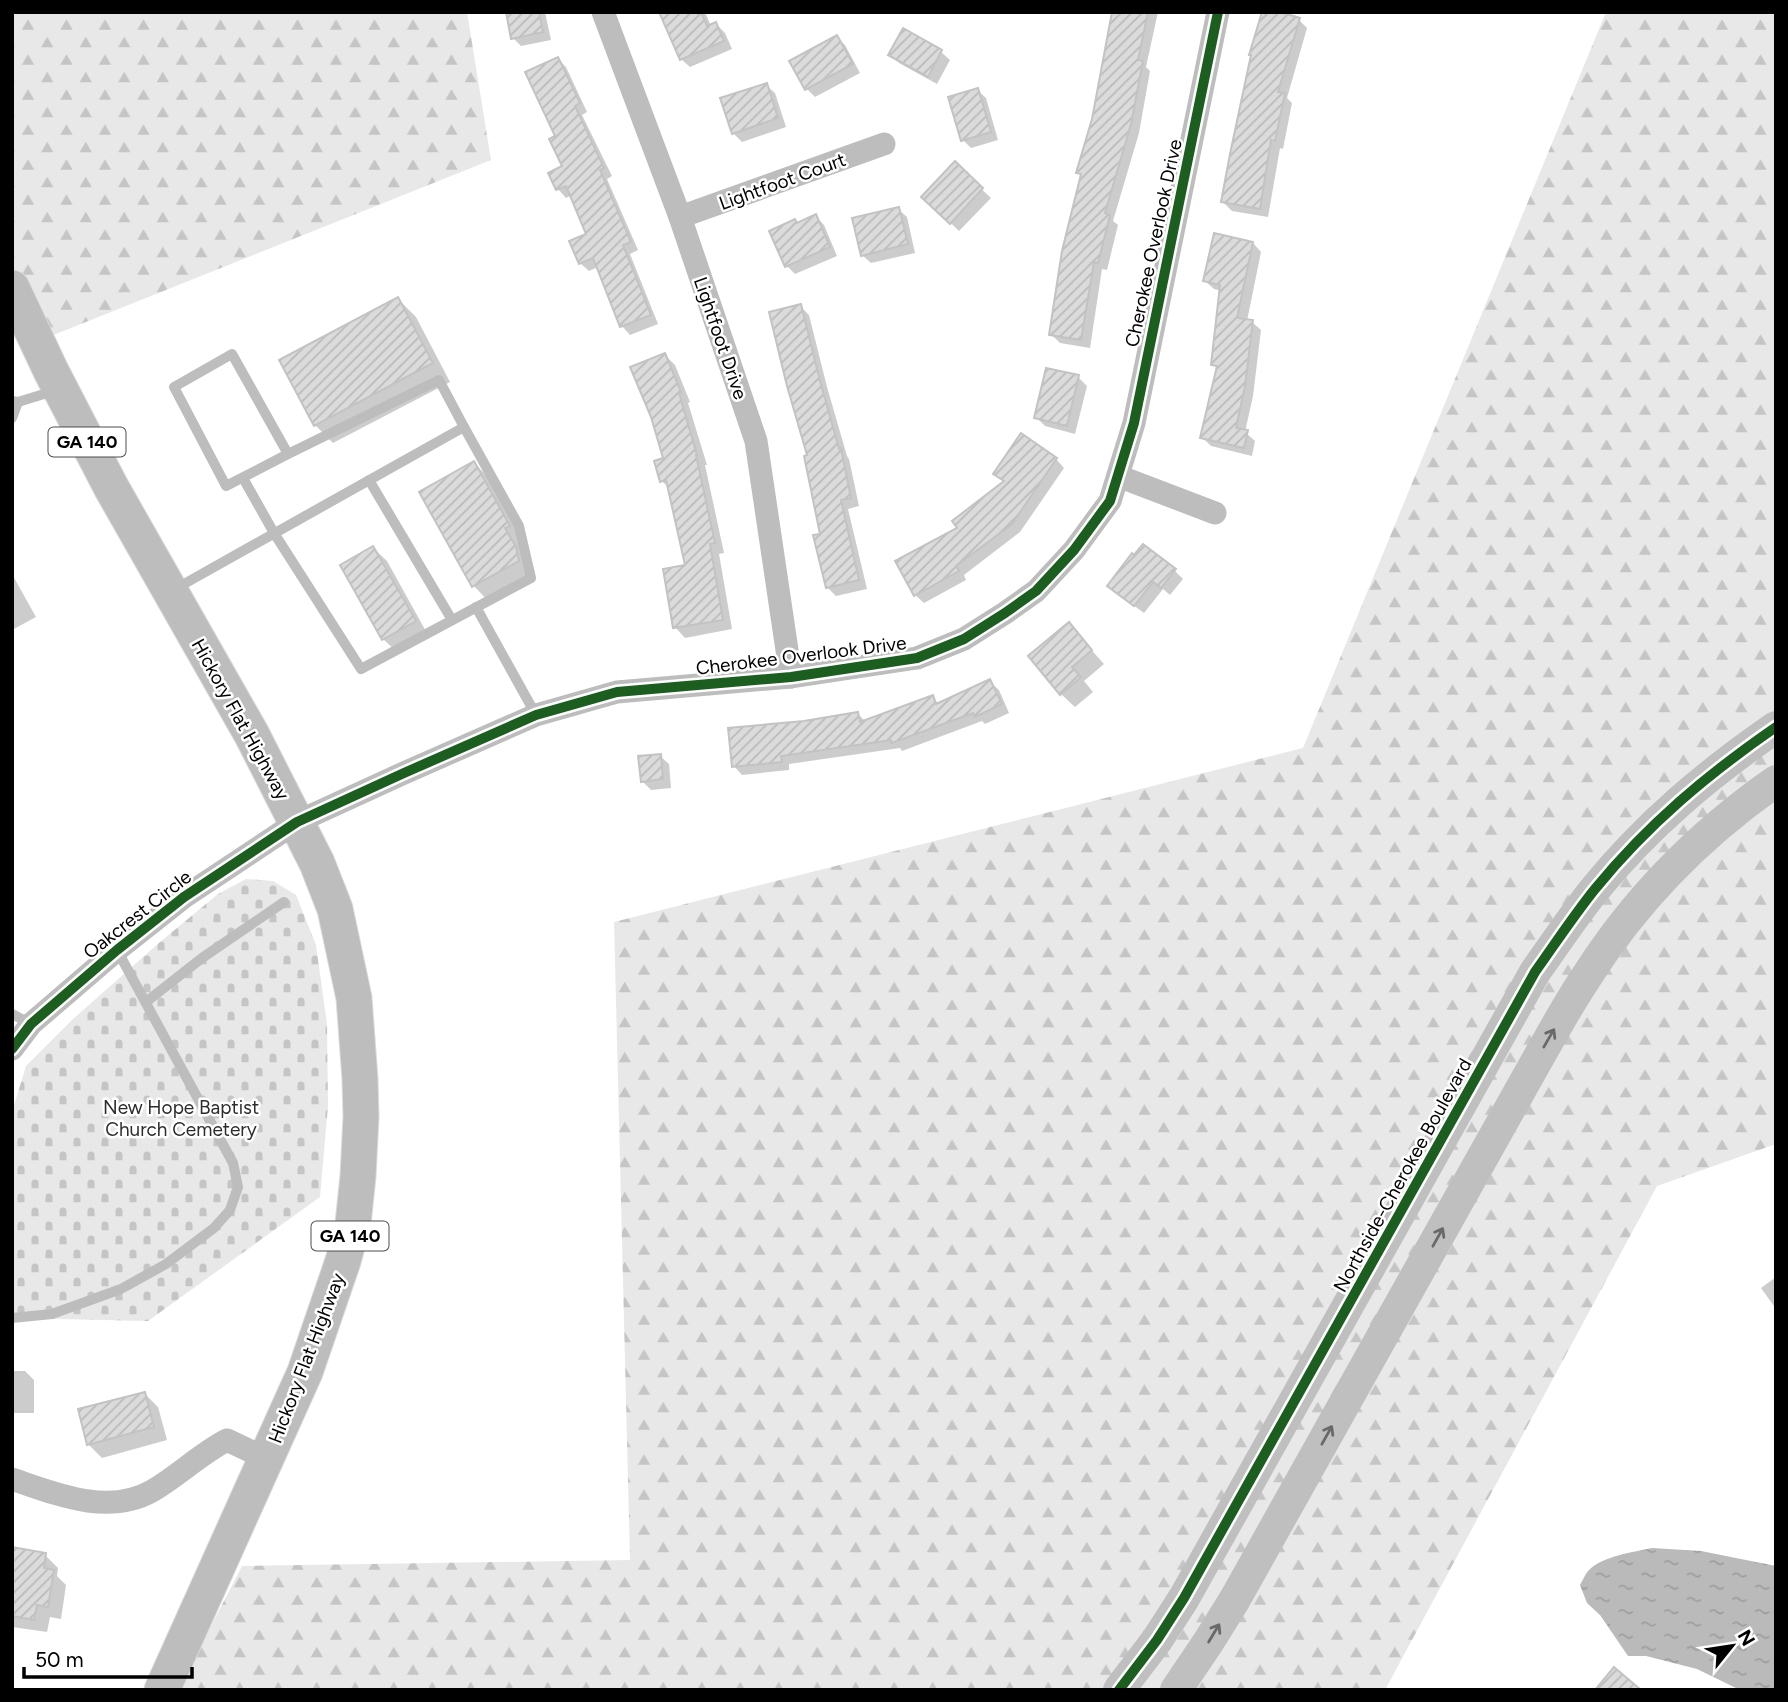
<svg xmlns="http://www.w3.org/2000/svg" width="1788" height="1702" viewBox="0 0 1788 1702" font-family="Figtree,sans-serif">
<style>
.forest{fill:url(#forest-firs)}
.cemetery{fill:url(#cemetery-stones)}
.water{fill:url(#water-ripples)}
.shadow{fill:#0003}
.building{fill:url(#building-hatch);stroke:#c3c3c3;stroke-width:2}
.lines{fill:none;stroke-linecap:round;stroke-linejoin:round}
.primary-casing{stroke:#dbdbdb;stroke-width:37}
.lane{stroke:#bdbdbd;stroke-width:10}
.street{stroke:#bdbdbd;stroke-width:23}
.secondary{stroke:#bfbfbf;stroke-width:32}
.primary{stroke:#bdbdbd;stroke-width:35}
.cycleway-casing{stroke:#fff;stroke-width:15}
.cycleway{stroke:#1b5e20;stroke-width:10}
.oneway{stroke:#696969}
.labels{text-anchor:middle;stroke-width:5;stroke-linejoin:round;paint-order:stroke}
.shield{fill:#fff;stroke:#4c4c4c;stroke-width:2}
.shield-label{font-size:18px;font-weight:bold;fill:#000}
.street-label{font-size:19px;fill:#000;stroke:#fff}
.park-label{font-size:19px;fill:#2c2c2c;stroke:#fff}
</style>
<defs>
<pattern id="forest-firs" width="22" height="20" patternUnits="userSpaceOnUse" patternTransform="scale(1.75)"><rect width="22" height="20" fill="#e8e8e8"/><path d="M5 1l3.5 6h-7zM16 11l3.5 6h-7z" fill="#c5c5c5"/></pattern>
<pattern id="cemetery-stones" width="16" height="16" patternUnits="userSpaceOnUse" patternTransform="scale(1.75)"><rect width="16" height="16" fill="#e8e8e8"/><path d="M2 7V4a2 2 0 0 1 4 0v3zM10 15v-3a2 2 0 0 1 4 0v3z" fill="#c5c5c5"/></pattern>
<pattern id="water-ripples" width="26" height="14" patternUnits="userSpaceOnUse" patternTransform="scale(1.75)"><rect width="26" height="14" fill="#bababa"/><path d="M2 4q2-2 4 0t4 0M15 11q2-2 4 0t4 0" fill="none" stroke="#9e9e9e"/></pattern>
<pattern id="building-hatch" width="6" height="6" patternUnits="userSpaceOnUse" patternTransform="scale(1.75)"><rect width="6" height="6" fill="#dbdbdb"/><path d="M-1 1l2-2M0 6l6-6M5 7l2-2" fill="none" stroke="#bababa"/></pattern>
</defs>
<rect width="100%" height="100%" fill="#fff"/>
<!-- forest -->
<g class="forest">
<polygon points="12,12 467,12 491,160 36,342 12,297"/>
<polygon points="1606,12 1776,12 1776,1144 1657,1186 1385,1690 178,1690 242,1566 630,1560 614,922 1303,748"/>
</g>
<!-- cemetery -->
<polygon class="cemetery" points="246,879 273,881 296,895 316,945 327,1024 328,1106 320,1197 148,1321 12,1318 12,1112 26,1066 73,1019 160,942 218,894"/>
<!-- water -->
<path class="water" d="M1652,1548l49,3 75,15v124h-36l-43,-21 -51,-13h-18l-28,-41 -13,-12 -7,-18c3,-5 5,-11 9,-15 14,-14 45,-18 63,-22z"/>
<!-- shadow -->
<g class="shadow">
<polygon points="507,12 545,12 551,40 521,46 513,38"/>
<polygon points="665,12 705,12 711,26 716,24 725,33 732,49 690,67 681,59"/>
<polygon points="1114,12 1158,12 1146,67 1150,71 1139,133 1113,221 1118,225 1107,270 1102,269 1090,348 1060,343 1051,334 1082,176 1078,172 1094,119"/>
<polygon points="1299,20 1307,28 1287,98 1292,103 1283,149 1280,148 1268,217 1232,211 1223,202"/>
<polygon points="903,31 941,52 950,60 937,84 899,63 890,55"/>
<polygon points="836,37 845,45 860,73 815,97 807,89"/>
<polygon points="558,59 566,67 587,112 582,115 612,176 607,179 638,250 630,254 658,324 630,335 622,326 598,267 589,271 580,263 589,235 572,195 566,198 558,189 551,174 564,167 557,137"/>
<polygon points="766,85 775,93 786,127 742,142 733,133"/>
<polygon points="977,90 986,98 998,140 971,148 963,140"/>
<polygon points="955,164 991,198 959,231 924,197"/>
<polygon points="898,209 907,217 915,253 871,263 862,255"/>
<polygon points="815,216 824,225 837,256 795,274 787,266 798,224"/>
<polygon points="1253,243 1261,252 1247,321 1252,322 1261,330 1253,396 1245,432 1255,441 1252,456 1211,446 1202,437 1218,369 1213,364 1221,291 1214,289 1205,281"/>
<polygon points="398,299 416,317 450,382 333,443 315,425"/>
<polygon points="800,306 809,315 827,387 847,456 849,459 859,506 848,509 867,589 836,596 827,587 822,535 809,457"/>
<polygon points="665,355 675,365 690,402 688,403 707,465 705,465 724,553 719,554 732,629 685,638 675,627 687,566 670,489 662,481 665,460"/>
<polygon points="1078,377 1087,386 1075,434 1045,426 1036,417"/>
<polygon points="1056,459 1064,468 1020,532 964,575 966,580 924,603 915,595 960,528 1005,482 996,473"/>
<polygon points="474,463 492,481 533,566 536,579 491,604 474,586 421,493"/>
<polygon points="373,548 387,561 428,635 397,652 383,639"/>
<polygon points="1174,570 1183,579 1170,595 1163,589 1144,613 1118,594"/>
<polygon points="12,574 36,617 12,630"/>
<polygon points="1069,625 1104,664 1084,681 1093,692 1075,707 1061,694"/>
<polygon points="990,682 999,690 1009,713 985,724 982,721 902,751 900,748 789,764 789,770 742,775 734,766 804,722 857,713 866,722 932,697 939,704"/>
<polygon points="660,756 669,764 671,788 651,790 642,781"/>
<polygon points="1776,1277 1776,1309 1761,1288"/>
<polygon points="12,1371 25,1371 34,1380 34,1413 12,1413"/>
<polygon points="145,1394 158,1407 167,1440 102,1458 88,1444"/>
<polygon points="12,1549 45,1555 58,1568 57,1576 66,1585 61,1619 50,1617 47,1632 12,1627"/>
</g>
<!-- building -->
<g class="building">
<polygon points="506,12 539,12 543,32 511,39"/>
<polygon points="659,12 701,12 707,26 716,22 724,41 680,60"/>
<polygon points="1112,12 1148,12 1138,60 1143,61 1131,124 1105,213 1110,215 1098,263 1094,262 1081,340 1049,335 1062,251 1081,174 1076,173 1092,119"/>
<polygon points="1262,12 1280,12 1300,18 1278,92 1285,93 1275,141 1271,140 1260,209 1221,202 1230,154 1251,55 1249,55"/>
<polygon points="903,28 942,50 928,77 888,55"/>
<polygon points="837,35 853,64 805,90 789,61"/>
<polygon points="558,57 580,103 575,106 604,168 600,170 631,242 623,245 651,315 620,327 593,258 579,264 569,241 586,234 566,186 556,190 548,173 562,166 549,139 555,136 525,72"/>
<polygon points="767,83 778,118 732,134 720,98"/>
<polygon points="978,88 991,132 961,141 948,97"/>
<polygon points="955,161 983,188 950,224 921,197"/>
<polygon points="899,207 908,244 861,256 852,218"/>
<polygon points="816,214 830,247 785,267 769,231 795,219 797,223"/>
<polygon points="1214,233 1253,242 1237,318 1253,320 1245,386 1236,428 1248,430 1244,448 1200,438 1217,366 1211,365 1220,285 1203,281"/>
<polygon points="398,297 433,363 314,426 279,360"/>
<polygon points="801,304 819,377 839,449 841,448 851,498 841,500 859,580 826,588 813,535 820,534 804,456 807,455 787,386 769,312"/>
<polygon points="665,353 681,392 679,393 697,455 696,455 715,543 710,544 723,620 673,628 663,569 685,565 666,480 660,482 654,461 663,458 651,417 630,367"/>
<polygon points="1046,368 1079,375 1067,426 1034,418"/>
<polygon points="1021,433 1057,458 1012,524 956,566 959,571 914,596 895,561 957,528 952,521 1004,481 993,474"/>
<polygon points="474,461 510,526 505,528 516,547 519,561 472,587 419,492"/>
<polygon points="1143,544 1176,569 1161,588 1153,582 1134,606 1107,586 1132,553 1134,555"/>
<polygon points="373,546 416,621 382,640 340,565"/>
<polygon points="1069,622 1092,650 1072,667 1081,677 1060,695 1028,656"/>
<polygon points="990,679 1002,704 975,717 973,713 892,743 891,740 781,756 782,762 732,767 728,728 804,721 858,712 860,722 933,695 936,704"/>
<polygon points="661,754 663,779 641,782 638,756"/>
<polygon points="145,1392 154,1427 87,1445 78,1409"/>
<polygon points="12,1547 46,1553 44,1568 54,1570 48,1607 37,1605 34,1620 12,1616"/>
<polygon points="1614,1667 1641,1690 1595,1690"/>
</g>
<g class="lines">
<defs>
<polyline id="primary" points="12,288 51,371 111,487 252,735 317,863 335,909 354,998 360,1079 361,1117 358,1176 353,1224 343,1261 305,1372 162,1690"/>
</defs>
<!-- primary casing -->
<use href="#primary" class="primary-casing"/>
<!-- lane -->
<g class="lane">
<polyline points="12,401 18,402 57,390"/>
<polyline points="12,418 18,402"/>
<polyline points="288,454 226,486 174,387 232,354 288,454 439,380 464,427"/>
<polyline points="369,480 452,620"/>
<polyline points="175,589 464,427 519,526 531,578 361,669 274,533 243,478"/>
<polyline points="476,607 536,715"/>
<polyline points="146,1002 202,958 284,902"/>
<polyline points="12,1014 31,1024"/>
<polyline points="12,1318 52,1314 121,1289 166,1264 214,1228 230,1210 238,1187 233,1163 117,950"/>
</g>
<!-- street -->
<g class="street">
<polyline points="603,12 680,217 756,441 791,677"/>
<polyline points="680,217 884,144"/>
<polyline points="1118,476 1215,513"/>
<polyline points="12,1049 31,1024 117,950 184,897 297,822 404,773 536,715 617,692 791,677 917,658 964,639 1005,613 1036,591 1074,550 1110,501 1134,423 1218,12"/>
<path d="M12,1479c44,15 96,37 140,12 26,-15 48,-37 75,-51l40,19"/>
</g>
<!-- secondary -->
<g class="secondary">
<path d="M1119,1690l38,-50 27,-42 351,-626c20,-28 39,-57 60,-83 53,-65 113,-115 181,-162"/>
<path d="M1176,1690l33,-49 26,-42 301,-537c16,-28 31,-56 49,-83 49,-78 115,-145 191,-198"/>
</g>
<!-- primary -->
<use href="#primary" class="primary"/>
<defs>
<g id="cycleway">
<polyline points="12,1049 31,1024 117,950 184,897 297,822 404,773 536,715 617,692 791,677 917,658 964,639 1005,613 1036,591 1074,550 1110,501 1134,423 1218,12"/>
<path d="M1119,1690l38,-50 27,-42 351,-626c20,-28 39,-57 60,-83 53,-65 113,-115 181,-162"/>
</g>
</defs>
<!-- cycleway casing -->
<use href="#cycleway" class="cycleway-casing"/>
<!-- cycleway -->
<use href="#cycleway" class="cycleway"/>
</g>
<!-- one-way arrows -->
<defs><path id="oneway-shaft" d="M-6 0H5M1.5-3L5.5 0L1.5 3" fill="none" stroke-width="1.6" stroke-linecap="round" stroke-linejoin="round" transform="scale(1.75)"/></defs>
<g class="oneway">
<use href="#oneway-shaft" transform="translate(1549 1038) rotate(-60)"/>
<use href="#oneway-shaft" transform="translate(1438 1237) rotate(-61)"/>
<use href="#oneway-shaft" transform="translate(1327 1435) rotate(-61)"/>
<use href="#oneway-shaft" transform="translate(1214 1633) rotate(-59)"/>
</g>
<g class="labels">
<!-- shield labels -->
<g class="shield">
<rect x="48.5" y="427.5" width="77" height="29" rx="5"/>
<rect x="311.5" y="1221.5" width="77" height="29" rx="5"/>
</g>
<g class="shield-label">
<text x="87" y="448">GA 140</text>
<text x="350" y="1242">GA 140</text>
</g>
<!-- street labels -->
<g class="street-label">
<text transform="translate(782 181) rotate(-20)" y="7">Lightfoot Court</text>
<text transform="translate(1153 243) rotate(-78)" y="7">Cherokee Overlook Drive</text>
<text transform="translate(721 338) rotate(71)" y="7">Lightfoot Drive</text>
<text transform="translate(801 655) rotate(-7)" y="7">Cherokee Overlook Drive</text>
<text transform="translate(241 719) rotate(61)" y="7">Hickory Flat Highway</text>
<text transform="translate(137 914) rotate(-38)" y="7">Oakcrest Circle</text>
<text transform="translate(1402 1175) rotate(-61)" y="7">Northside-Cherokee Boulevard</text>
<text transform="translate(306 1358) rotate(-69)" y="7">Hickory Flat Highway</text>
</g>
<!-- park labels -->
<g class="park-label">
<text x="181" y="1114">New Hope Baptist<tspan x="181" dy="22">Church Cemetery</tspan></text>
</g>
</g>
<!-- border -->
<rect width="1788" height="1702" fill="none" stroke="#000000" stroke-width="28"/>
<!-- north arrow -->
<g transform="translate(1732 1646) rotate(60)" stroke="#ffffff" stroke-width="5" paint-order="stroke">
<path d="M0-5L12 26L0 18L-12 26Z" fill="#000000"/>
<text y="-10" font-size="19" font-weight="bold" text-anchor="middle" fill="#000000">N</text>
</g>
<!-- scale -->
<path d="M24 1667v10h168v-10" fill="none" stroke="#000000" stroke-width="3.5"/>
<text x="35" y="1667" font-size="21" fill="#000000" stroke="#ffffff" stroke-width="5" paint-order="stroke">50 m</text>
</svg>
